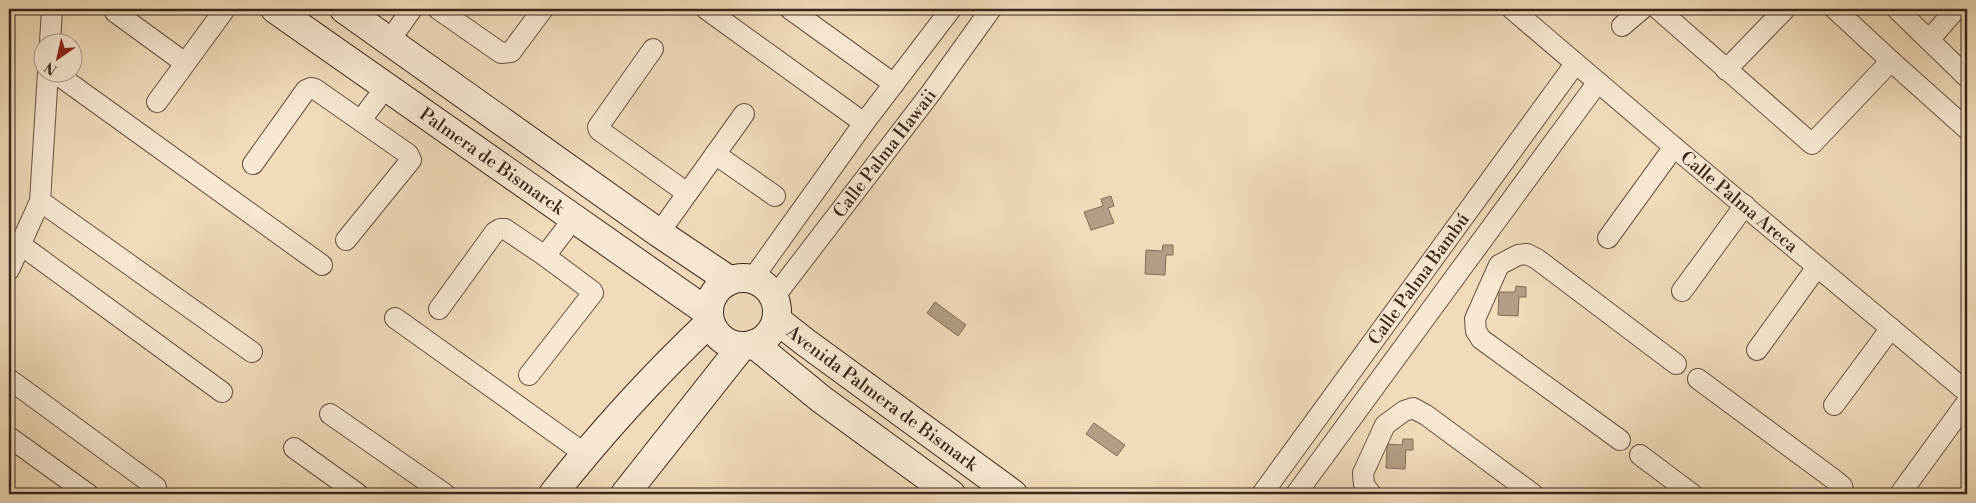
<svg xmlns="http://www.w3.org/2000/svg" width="1976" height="503" viewBox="0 0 1976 503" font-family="'Libre Bodoni',serif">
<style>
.water{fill:#b39d84;stroke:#836d5a}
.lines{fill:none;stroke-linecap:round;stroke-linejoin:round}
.street-casing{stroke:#685343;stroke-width:22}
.secondary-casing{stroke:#3b261c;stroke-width:30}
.street{stroke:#f6e8d2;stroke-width:20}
.secondary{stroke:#f6e8d2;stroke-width:28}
.labels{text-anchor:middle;stroke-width:4;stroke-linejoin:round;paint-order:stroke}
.street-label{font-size:18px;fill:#3b261c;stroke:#f6e8d2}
</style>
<rect width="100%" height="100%" fill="#f1dbb9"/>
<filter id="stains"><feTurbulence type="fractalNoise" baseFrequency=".004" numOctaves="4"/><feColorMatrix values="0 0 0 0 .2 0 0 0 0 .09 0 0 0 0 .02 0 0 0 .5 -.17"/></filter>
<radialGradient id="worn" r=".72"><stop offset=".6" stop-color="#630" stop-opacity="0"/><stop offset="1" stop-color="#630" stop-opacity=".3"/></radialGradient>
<!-- water -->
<g class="water">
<polygon points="1111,196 1114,206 1108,208 1114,223 1091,230 1084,212 1103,206 1101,199"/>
<polygon points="1163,245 1173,245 1173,255 1166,255 1165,275 1145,274 1146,250 1162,251"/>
<polygon points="1516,286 1526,287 1526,297 1519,297 1518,316 1498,315 1499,292 1515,292"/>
<polygon points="935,302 966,325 958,336 927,313"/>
<polygon points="1094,423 1125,445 1117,456 1086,434"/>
<polygon points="1403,439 1413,439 1413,450 1406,450 1405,469 1386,468 1387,444 1402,445"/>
</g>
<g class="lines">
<defs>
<g id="street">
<polyline points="438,9 501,53 511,52 543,9"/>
<polyline points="706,9 864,123"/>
<polyline points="790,9 894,84"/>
<path id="s1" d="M1512,9l162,138 293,245"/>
<polyline points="1658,9 1812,144 1891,61"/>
<polyline points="1835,9 1891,61 1967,129"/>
<polyline points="1897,9 1967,77"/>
<polyline points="115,12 185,63"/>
<polyline points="1622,26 1642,9"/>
<polyline points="1929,40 1956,9"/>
<polyline points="389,41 412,9"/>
<polyline points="50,42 52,9"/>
<polyline points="653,49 598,127 599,130 687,193"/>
<polyline points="1726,70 1785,9"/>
<polyline points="54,72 322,265"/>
<polyline points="157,102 225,9"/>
<polyline points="361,120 386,87"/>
<polyline points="715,154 775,196"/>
<polyline points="253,164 306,90 311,88 315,89 408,154 411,160 346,240"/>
<polyline points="40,201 252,352"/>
<polyline points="659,233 744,114"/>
<polyline points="1608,238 1674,147"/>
<polyline points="21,245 222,392"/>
<polyline points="545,256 574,218"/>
<polyline points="9,270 40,201 48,72"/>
<polyline points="753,278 864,123 951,9"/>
<polyline points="1682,291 1745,205"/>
<path id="s2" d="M775,296l155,-202 61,-85"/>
<polyline points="439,309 495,232 500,229 505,229 545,256 592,291 593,293 529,375"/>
<polyline points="395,318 585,454"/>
<polyline points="1757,350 1817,267"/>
<polyline points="9,379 156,487"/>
<polyline points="1698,379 1832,478 1842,486 1844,494"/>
<polyline points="1834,405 1891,328"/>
<polyline points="330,414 445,494"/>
<polyline points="9,437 88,494"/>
<polyline points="1620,440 1481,339 1476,331 1475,319 1499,265 1518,255 1527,254 1537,259 1676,364"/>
<polyline points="294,448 358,494"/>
<polyline points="1640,455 1692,494"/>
<path id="s3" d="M1262,494l313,-430"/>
<polyline points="1296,494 1598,82"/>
<polyline points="1371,494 1364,485 1363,473 1385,425 1404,411 1413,408 1426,415 1533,494"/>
<polyline points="1900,494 1967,402"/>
</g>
<g id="secondary">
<path id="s4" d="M275,9l434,304"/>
<polyline points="344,9 659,233 729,280"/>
<circle cx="743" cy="312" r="34"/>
<path id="s5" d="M777,320l28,22 208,152"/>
<polyline points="754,344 821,399 951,494"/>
<path d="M553,494c48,-61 101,-119 157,-172"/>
<polyline points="625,494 742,346"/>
</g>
</defs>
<!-- street casing -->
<use href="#street" class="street-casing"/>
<!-- secondary casing -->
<use href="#secondary" class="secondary-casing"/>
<!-- street -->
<use href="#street" class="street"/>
<!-- secondary -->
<use href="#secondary" class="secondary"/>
</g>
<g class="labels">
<!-- street labels -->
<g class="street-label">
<text dy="6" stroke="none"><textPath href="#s2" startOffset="180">Calle Palma Hawaii</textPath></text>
<text dy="6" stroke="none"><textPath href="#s4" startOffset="265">Palmera de Bismarck</textPath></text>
<text dy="6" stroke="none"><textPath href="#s1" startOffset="298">Calle Palma Areca</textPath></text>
<text dy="6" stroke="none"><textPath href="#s3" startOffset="266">Calle Palma Bambú</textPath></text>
<text dy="6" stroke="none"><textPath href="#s5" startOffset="131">Avenida Palmera de Bismark</textPath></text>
</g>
</g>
<!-- margin -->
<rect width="1976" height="503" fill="none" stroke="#f1dbb9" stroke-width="30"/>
<rect x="10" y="10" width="1956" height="483" fill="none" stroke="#3b261c" stroke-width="2.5"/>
<rect x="15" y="15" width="1946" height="473" fill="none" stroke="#3b261c"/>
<!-- north arrow -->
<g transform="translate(58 58) rotate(214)"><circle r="24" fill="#f6e8d2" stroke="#ab9a89"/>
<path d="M0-4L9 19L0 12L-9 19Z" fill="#8f2418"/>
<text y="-8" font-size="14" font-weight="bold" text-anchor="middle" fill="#3b261c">N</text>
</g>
<rect width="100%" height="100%" filter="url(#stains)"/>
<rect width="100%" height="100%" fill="url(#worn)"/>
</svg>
